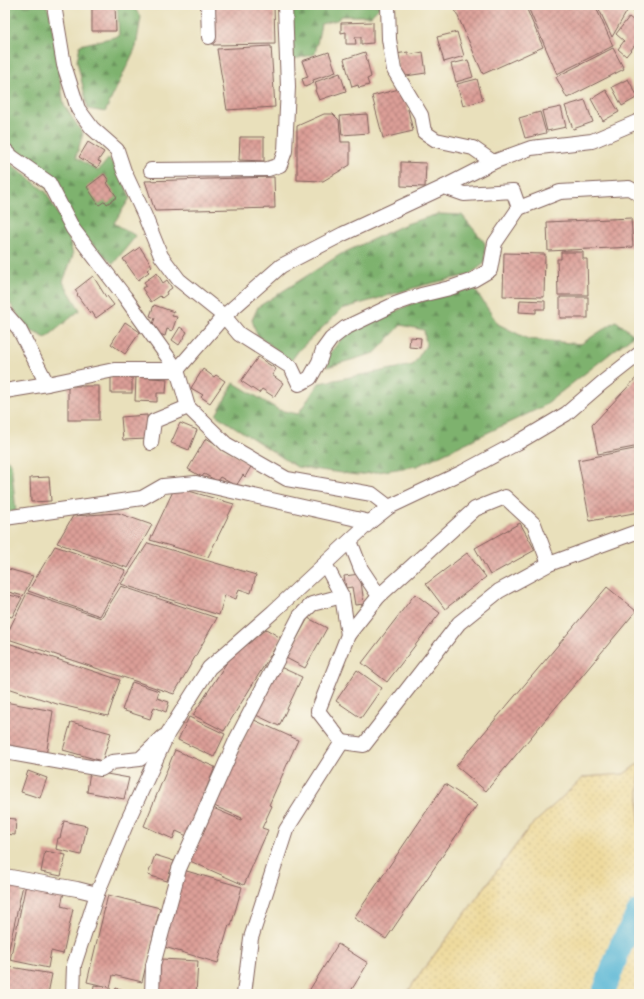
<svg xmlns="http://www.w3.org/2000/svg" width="644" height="999" viewBox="0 0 644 999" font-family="Vollkorn,serif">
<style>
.forest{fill:url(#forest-firs);stroke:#64684c}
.sand{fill:url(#sand-dots);stroke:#9c7c64}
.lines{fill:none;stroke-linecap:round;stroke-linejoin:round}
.river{stroke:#56b6d5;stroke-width:23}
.building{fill:url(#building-cross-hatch)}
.minor-casing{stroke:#82635d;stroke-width:16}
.minor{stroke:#fff;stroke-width:14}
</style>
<defs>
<pattern id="forest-firs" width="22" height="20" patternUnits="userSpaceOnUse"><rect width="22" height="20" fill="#7eb26e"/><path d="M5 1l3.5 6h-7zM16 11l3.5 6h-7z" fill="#69905b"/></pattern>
<pattern id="sand-dots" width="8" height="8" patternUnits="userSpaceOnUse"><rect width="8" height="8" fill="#eeda9e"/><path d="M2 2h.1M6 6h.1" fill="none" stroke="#cebb88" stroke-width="1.8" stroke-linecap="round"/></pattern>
<pattern id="building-cross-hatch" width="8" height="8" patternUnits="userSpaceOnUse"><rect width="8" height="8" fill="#dc9f97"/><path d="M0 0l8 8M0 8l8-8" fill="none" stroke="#b4817b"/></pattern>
</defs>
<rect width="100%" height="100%" fill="#fbf7ec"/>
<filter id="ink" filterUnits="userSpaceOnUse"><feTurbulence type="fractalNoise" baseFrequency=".025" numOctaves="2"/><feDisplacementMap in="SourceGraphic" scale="8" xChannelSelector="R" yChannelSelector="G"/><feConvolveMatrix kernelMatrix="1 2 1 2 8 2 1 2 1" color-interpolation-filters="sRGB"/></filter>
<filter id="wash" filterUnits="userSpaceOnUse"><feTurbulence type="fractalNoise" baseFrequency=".012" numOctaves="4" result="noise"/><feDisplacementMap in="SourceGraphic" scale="16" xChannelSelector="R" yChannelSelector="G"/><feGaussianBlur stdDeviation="0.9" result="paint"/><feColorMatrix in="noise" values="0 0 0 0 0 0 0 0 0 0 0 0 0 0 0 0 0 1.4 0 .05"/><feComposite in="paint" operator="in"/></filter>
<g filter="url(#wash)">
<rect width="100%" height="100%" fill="#e9e0bb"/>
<!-- forest -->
<g class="forest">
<polygon points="5,5 46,5 50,13 64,105 83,134 76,157 98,171 109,158 124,181 130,198 114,223 136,236 113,264 84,237 25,159 5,143"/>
<polygon points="117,5 132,5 141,17 136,47 105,112 88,109 77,61 80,45 119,36"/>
<polygon points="289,5 382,5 371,16 342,16 337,20 321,24 315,54 291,60"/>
<polygon points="5,159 46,192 67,231 73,255 63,282 80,310 46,338 27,329 5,296"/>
<polygon points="438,214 462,215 485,243 485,263 469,275 424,285 342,309 299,350 291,361 257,335 252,320 258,307 341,254 406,224"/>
<polygon points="474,288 498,324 528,339 581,344 616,321 634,335 542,407 417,466 357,475 297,467 216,415 234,383 279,410 298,414 319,383 413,365 426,345 424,330 401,325 375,353 327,367 328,355 345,335 411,304"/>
<polygon points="5,458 11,463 16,511 5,513"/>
</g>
<!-- sand -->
<polygon class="sand" points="639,763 639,994 407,994 412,985 528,829 584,777 624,774"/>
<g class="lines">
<!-- river -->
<polyline class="river" points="603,994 621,945 639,911"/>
</g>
<g id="blocks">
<!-- building -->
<g class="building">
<polygon points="92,5 115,5 116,31 92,31"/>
<polygon points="212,5 274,5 275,44 213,45"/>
<polygon points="453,5 525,5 543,47 483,74"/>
<polygon points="527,5 595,5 613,46 557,74"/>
<polygon points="597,5 639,5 639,18 630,6 612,37"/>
<polygon points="629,17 639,25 639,40 626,56 618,49 624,41 616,34"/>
<polygon points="373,22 373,43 361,44 361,37 355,37 356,44 346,44 346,32 341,33 341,23"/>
<polygon points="457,32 464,56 444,62 437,37"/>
<polygon points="271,46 275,107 227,110 217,49"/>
<polygon points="613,48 624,69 567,98 556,77"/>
<polygon points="329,52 336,72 313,80 314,83 305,87 302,79 308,77 302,61"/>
<polygon points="365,52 371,77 367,79 369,85 359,88 358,85 352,87 344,59"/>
<polygon points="408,52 408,55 423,52 426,73 399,77 396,54"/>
<polygon points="468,60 473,77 456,82 451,64"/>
<polygon points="340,73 346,91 319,100 315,90 317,89 315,82"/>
<polygon points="477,79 483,100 463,106 457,84"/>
<polygon points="628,79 638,97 622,106 612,87"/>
<polygon points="403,88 413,131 383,138 372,96"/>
<polygon points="606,90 619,112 603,121 591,99"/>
<polygon points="585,100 593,122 573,129 565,106"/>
<polygon points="561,107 566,127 547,131 542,111"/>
<polygon points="540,112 546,133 525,138 519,118"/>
<polygon points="324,114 333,114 339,120 341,142 350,142 350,165 323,181 297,180 297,126"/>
<polygon points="367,114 369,133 342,135 340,116"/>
<polygon points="240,137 264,137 264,161 239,160"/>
<polygon points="88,142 104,152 98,161 101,162 97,168 79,157"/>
<polygon points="401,162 426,163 425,187 401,186"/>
<polygon points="104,174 109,181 107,183 117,197 107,204 105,201 99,205 87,187"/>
<polygon points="274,177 275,208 155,211 145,181"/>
<polygon points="631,218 633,247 548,251 547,222"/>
<polygon points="140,247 152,266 147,270 149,272 138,280 123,259"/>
<polygon points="561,252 583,252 583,259 587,259 588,295 558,295 557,259 561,259"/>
<polygon points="504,253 545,254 544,297 503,296"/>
<polygon points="157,273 163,283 167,280 172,288 166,292 167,294 162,298 160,296 151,302 142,288 146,286 144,282"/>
<polygon points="93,276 106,297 107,296 114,305 96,318 92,312 90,313 77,295 78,294 75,290"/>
<rect x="560" y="297" width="28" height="21"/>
<polygon points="520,300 545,301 545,309 536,309 536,313 519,312"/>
<polygon points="154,305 174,312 172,316 177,317 172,331 167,329 165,336 154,332 152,327 155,318 150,316"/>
<polygon points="125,322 140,332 125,354 111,344"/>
<polygon points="180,327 187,332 179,345 172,340"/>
<polygon points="410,337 421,338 420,348 409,347"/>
<polygon points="258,357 276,369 272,375 283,383 274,397 262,389 259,393 241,381"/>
<polygon points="203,369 214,377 216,375 225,381 210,403 201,397 203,395 191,388"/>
<polygon points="639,375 639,446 598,454 592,425"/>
<rect x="111" y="376" width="21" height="17"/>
<polygon points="136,377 167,379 166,393 157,393 157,402 135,401"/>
<rect x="68" y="386" width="31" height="34"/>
<polygon points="147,415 148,439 123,440 121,417"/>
<polygon points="180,423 197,430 189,450 171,443"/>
<polygon points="206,438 252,465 245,477 243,475 236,486 220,477 217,481 204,474 202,477 188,469"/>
<polygon points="639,448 639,512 590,521 578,460"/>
<polygon points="49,477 51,501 31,502 30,478"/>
<polygon points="175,487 234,504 208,557 150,540"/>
<polygon points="118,513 152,525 128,568 57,543 73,516"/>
<polygon points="520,523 535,550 490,575 475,548"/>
<polygon points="148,543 256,575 251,593 239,589 236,599 225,595 219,615 121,584"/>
<polygon points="55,546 126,570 100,616 28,591"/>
<polygon points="467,553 486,577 445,609 426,584"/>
<polygon points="5,568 33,576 23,596 5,591"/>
<polygon points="360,574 364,604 355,605 352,587 346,588 344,576"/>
<polygon points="121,586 217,618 174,694 5,638 27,593 101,618"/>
<polygon points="607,587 636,611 486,791 456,766"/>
<polygon points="5,594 22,598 12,617 5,615"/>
<polygon points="415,594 440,613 387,682 362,663"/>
<polygon points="308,618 327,628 305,668 286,658"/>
<polygon points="266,629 281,638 224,731 193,715 229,659"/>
<polygon points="5,642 120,680 108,716 57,704 5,687"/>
<polygon points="278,666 302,677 279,726 256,715"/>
<polygon points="357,670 382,688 361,718 336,701"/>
<polygon points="132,682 159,691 157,698 169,702 166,712 154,707 150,719 122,710"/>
<polygon points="5,702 53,711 46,756 5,749"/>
<polygon points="189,717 225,734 214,757 178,740"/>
<polygon points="252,719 298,740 269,805 272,806 262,828 268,830 244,885 190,861 213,808 241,820 242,818 214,806"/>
<polygon points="71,722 111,733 102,761 63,750"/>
<polygon points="175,750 215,767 187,836 176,831 173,839 144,826"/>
<polygon points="28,771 47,778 40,798 21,792"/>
<polygon points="90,771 129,778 124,799 87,792"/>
<polygon points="445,784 477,805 386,939 354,918"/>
<polygon points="5,818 16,819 15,835 5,834"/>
<polygon points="64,821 87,826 81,855 56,849 58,838 60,838"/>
<polygon points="45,851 66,855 61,876 41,872"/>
<polygon points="155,855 174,861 167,881 148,875"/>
<polygon points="183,870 242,887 231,926 229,925 218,963 161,946"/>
<polygon points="5,883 23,885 6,962 5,962"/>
<polygon points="26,884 64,892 61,906 73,909 63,954 51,951 48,968 10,960"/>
<polygon points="108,895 160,908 142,982 113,975 110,988 110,994 93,994 94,985 109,987 87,982"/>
<polygon points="338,944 368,963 349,994 307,994"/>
<polygon points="161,959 198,961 196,994 159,994"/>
<polygon points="5,966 52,974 48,994 5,994"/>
<polygon points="116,988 134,992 134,994 114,994"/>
</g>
</g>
</g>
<g filter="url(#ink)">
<use href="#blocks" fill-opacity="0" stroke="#82635d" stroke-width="1"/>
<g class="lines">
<defs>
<g id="minor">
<polyline points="54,5 64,65 78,109 92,128 117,150 124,171 144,214 161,256 179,280 224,316 239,334 291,367 299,384 310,378 319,362 323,350 331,339 345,328 395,304 421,295 450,288 473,280 490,270 495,243 519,208 560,192 629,188 639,194"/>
<polyline points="208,5 209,37"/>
<polyline points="388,5 389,39 394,70 421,115 424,132 436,140 473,148 493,162"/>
<polyline points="5,150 12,157 49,183 73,229 125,297 177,370 224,316 281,266 343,234 444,187 493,162 531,148 592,141 639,121"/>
<polyline points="151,170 268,169 280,165 285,151 288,87 285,5"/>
<polyline points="444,187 464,194 513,191 519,208"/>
<polyline points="5,313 19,329 47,384"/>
<polyline points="5,391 47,384 114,370 177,370 188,407 226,444 287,479 372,494 389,507"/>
<polyline points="151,443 154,421 188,407"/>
<polyline points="5,518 142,498 163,486 196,483 370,522"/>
<polyline points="379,596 475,509 505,497 534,524 549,564"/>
<polyline points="348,635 379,596 361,569 350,541"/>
<polyline points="342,742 364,745 459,623 499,591 549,564 639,531"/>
<polyline points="5,752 101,769 112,762 140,759 163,737"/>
<polyline points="5,876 77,889 97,894"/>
<polyline points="73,994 74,965 97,894 127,822 168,733 209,668 273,612 370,522 389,507 463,472 517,443 566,414 602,383 639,354"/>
<polyline points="152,994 153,965 179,869 237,738 300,616 312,604 342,596"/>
<polyline points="244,994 251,938 286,830 342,742 318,711 348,635 342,596 325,564"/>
</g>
</defs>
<!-- minor casing -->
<use href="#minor" class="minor-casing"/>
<!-- minor -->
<use href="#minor" class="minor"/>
</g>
</g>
<!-- margin -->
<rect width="644" height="999" fill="none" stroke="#fbf7ec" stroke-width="20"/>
</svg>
